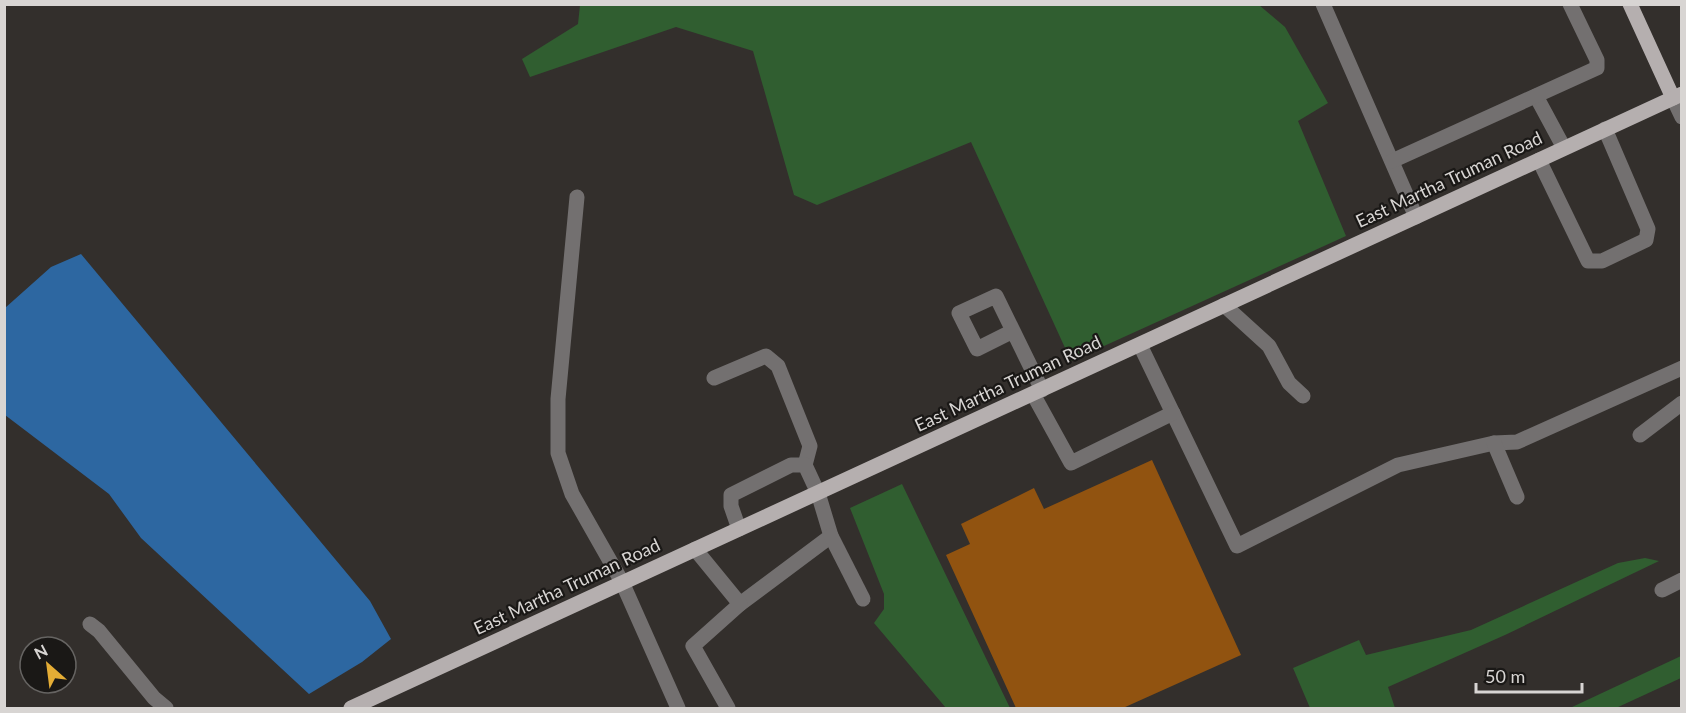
<svg xmlns="http://www.w3.org/2000/svg" width="1686" height="713" viewBox="0 0 1686 713" font-family="Lato,sans-serif">
<style>
.green{fill:#305e30}
.water{fill:#2d67a1}
.building{fill:#915310}
.lines{fill:none;stroke-linecap:round;stroke-linejoin:round}
.minor{stroke:#737070;stroke-width:15}
.major{stroke:#b5afaf;stroke-width:15}
.labels{text-anchor:middle;stroke-width:4.5;stroke-linejoin:round;paint-order:stroke}
.street-label{font-size:18px;fill:#d8d5d3;stroke:#1a1816}
</style>
<rect width="100%" height="100%" fill="#332f2c"/>
<!-- green -->
<g class="green">
<polygon points="580,5 1259,5 1285,27 1328,103 1298,121 1346,236 1071,361 971,142 817,205 794,195 753,51 676,27 530,77 522,59 578,24"/>
<polygon points="902,484 1010,708 946,708 874,623 884,609 884,594 850,508"/>
<polygon points="1645,558 1659,561 1505,635 1388,687 1395,708 1310,708 1293,668 1359,640 1366,655 1471,630 1618,563"/>
<polygon points="1681,656 1681,678 1616,708 1570,708"/>
</g>
<!-- water -->
<polygon class="water" points="81,254 370,601 391,639 362,662 309,694 141,538 109,494 5,415 5,308 51,267"/>
<!-- building -->
<polygon class="building" points="1152,460 1241,655 1123,708 1016,708 946,555 970,544 961,524 1034,488 1044,509"/>
<g class="lines">
<!-- minor -->
<g class="minor">
<polyline points="1323,4 1416,217"/>
<polyline points="1536,96 1564,148"/>
<polyline points="1673,98 1682,117"/>
<polyline points="1539,160 1588,261 1602,261 1646,240 1648,229 1605,129"/>
<polyline points="1392,161 1597,68 1597,60 1570,4"/>
<polyline points="577,197 558,399 558,453 572,494 622,582 678,708"/>
<polyline points="1224,305 1269,346 1289,383 1303,396"/>
<polyline points="1013,331 977,349 959,313 996,296 1042,390"/>
<polyline points="1140,345 1237,546 1398,465 1494,443 1517,442 1682,368"/>
<polyline points="714,378 766,356 778,366 810,446 805,465"/>
<polyline points="1033,394 1071,463 1173,413"/>
<polyline points="1640,435 1682,403"/>
<polyline points="1494,443 1517,497"/>
<polyline points="739,529 731,506 731,495 791,465 805,465 818,493 831,536 740,604"/>
<polyline points="831,536 863,599"/>
<polyline points="695,549 740,604 693,646 728,708"/>
<polyline points="1662,590 1682,580"/>
<polyline points="90,624 99,631 154,698 166,708"/>
</g>
<!-- major -->
<g class="major">
<polyline points="1630,4 1673,98"/>
<polyline points="351,708 1682,94"/>
</g>
</g>
<g class="labels">
<!-- street labels -->
<g class="street-label">
<text transform="translate(1449 180) rotate(-25)" y="6">East Martha Truman Road</text>
<text transform="translate(1008 384) rotate(-25)" y="6">East Martha Truman Road</text>
<text transform="translate(567 587) rotate(-25)" y="6">East Martha Truman Road</text>
</g>
</g>
<!-- border -->
<rect width="1686" height="713" fill="none" stroke="#d8d5d3" stroke-width="12"/>
<!-- north arrow -->
<g transform="translate(48 665) rotate(332)"><circle r="28" fill="#1a1816" stroke="#666462" stroke-width="1.5"/>
<path d="M0-4.5L10 22L0 15L-10 22Z" fill="#e5ad35"/>
<text y="-9" font-size="16" font-weight="bold" text-anchor="middle" fill="#d8d5d3">N</text>
</g>
<!-- scale -->
<path d="M1476 683v9h106v-9" fill="none" stroke="#d8d5d3" stroke-width="3"/>
<text x="1485" y="683" font-size="18" fill="#d8d5d3" stroke="#1a1816" stroke-width="4.5" paint-order="stroke">50 m</text>
</svg>
